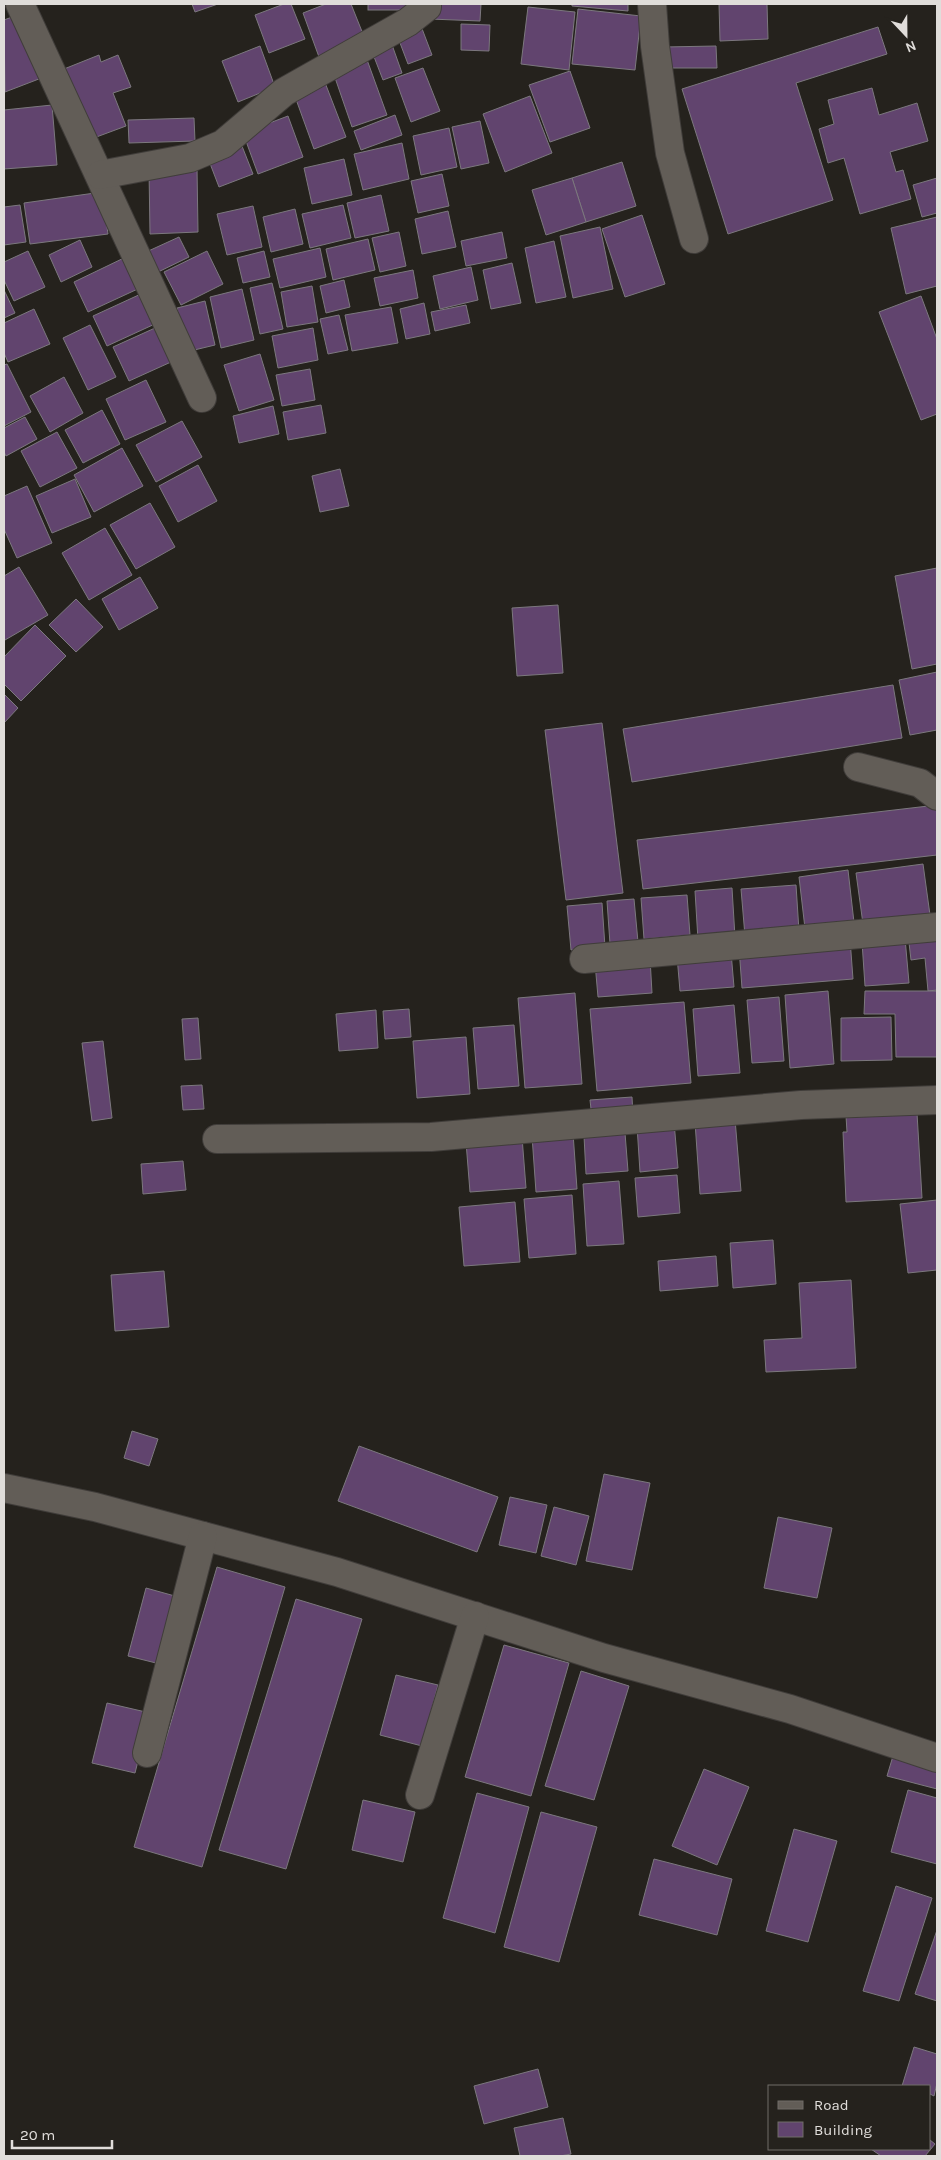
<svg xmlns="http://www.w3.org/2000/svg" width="941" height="2160" viewBox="0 0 941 2160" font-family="Karla,sans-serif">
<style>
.building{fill:#61446e;stroke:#7c787e}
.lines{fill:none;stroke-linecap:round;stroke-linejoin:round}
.minor-casing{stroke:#403d3a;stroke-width:30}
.minor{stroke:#625d57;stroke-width:28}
</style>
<rect width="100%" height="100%" fill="#25221d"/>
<!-- building -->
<g class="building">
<polygon points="192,4 218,4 195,12"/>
<polygon points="284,4 291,4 305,39 269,53 255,15"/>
<polygon points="326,4 351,4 365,39 319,57 303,13"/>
<rect x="368" y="4" width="49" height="6"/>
<polygon points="430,4 481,4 480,21 430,19"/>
<polygon points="572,4 628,4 628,11 572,6"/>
<polygon points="719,4 767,4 768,39 720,41"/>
<polygon points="528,7 575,12 569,70 521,64"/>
<polygon points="578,9 641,16 635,70 572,64"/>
<polygon points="20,14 44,77 5,92 4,20"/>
<polygon points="461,24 490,25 489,51 461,50"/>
<polygon points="421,26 432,55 408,64 397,35"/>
<polygon points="878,27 887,54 796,83 833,200 728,234 682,89"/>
<polygon points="391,42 402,73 383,80 371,49"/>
<polygon points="260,46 275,87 238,102 222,61"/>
<polygon points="716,46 717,68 664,68 664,47"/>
<polygon points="99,55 101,62 118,55 131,87 113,93 126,126 91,139 64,69"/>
<polygon points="366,57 387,115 352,127 332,69"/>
<polygon points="423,68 440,111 411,122 395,78"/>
<polygon points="570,71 590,128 550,142 529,85"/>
<polygon points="324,80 346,137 314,149 293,91"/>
<polygon points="872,88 879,115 917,103 928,141 890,152 896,172 903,170 911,199 860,214 844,158 828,163 819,129 834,124 828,100"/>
<polygon points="530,96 552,153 505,172 483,114"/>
<polygon points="52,105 57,165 4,169 4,110"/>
<polygon points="395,115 402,135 361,150 354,131"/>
<polygon points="288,116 303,157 258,174 243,133"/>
<polygon points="194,118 195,141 129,143 128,120"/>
<polygon points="480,121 489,163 461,169 452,127"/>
<polygon points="449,128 457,167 421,175 413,136"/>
<polygon points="240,141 253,174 219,187 206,153"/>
<polygon points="402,143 409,179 363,190 354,154"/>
<polygon points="344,159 352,195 312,204 304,168"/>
<polygon points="622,162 636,206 586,222 572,178"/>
<polygon points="197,168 198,232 150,234 149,170"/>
<polygon points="442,174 449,206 418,213 411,181"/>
<polygon points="572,178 586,222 546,235 532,190"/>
<polygon points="937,178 937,213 922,217 913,185"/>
<polygon points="102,192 108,234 30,244 24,203"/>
<polygon points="381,195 389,231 355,238 347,203"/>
<polygon points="20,205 26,242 4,245 4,207"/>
<polygon points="343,205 351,238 310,248 302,214"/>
<polygon points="253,206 262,247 227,255 217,214"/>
<polygon points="295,209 303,244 271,252 263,217"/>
<polygon points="448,211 456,247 422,254 415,219"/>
<polygon points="642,215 665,284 625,297 602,229"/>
<polygon points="937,217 937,286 906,294 891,228"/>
<polygon points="600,227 613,289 573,298 560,236"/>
<polygon points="399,232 406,266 380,272 372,238"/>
<polygon points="502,232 507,258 466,266 461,241"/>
<polygon points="179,237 189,257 154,274 144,253"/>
<polygon points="368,239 375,270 333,280 326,249"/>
<polygon points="80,240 92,267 61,282 49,255"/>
<polygon points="554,241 566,297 536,303 525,248"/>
<polygon points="320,248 326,277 280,288 273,259"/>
<polygon points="28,251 45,287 14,301 4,280 4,262"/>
<polygon points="207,251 223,284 181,305 164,272"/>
<polygon points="264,251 270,277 243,283 237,258"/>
<polygon points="128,256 142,287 88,312 74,282"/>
<polygon points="512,263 521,303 491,309 483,270"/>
<polygon points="471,267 478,300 440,309 433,276"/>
<polygon points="413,270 418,298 380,306 374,278"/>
<polygon points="344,280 350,307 326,313 320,286"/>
<polygon points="272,283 283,329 260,334 250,288"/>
<polygon points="312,286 318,322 287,327 281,292"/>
<polygon points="242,289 254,340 221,348 210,297"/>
<polygon points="4,290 15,313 4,318"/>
<polygon points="143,293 157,323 107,346 93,316"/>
<polygon points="921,296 937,339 937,414 921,420 879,312"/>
<polygon points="205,301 215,345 186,352 177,308"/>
<polygon points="424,303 430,334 406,339 400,309"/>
<polygon points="466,305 470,323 435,331 431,312"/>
<polygon points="391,307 398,343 352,351 345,315"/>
<polygon points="34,309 50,344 8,362 4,353 4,323"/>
<polygon points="339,315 348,350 328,354 320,319"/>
<polygon points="90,325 116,377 88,390 63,338"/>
<polygon points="155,328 171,362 129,381 113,347"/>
<polygon points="313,328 318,360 278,368 272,336"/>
<polygon points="260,354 274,400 239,411 224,365"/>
<polygon points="7,364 31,412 4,426 4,365"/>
<polygon points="310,369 315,400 282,406 276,375"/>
<polygon points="64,377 83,413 50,432 30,396"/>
<polygon points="146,380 166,422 125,440 106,399"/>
<polygon points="321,405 326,433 288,440 283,412"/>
<polygon points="273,406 279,434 239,443 233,416"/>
<polygon points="102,410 120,444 83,463 65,430"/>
<polygon points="25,417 37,439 6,456 4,452 4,428"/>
<polygon points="182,421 202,457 156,482 136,445"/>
<polygon points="57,432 77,468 40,487 21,451"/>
<polygon points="122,448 143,486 94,512 74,475"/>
<polygon points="198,465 217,501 178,522 159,486"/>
<polygon points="340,469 349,506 320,512 312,476"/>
<polygon points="75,479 91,517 52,533 36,496"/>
<polygon points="27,486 52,543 17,558 4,529 4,496"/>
<polygon points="150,503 175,547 136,569 110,525"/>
<polygon points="105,528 132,575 89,600 62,553"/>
<polygon points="19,567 48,615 5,640 4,637 4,576"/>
<polygon points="937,568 937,664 912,669 895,576"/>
<polygon points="140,577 158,608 119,630 102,599"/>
<polygon points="76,599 103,627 76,652 49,625"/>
<polygon points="558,605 563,673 517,676 512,608"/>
<polygon points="35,625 66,656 21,701 4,684 4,657"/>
<polygon points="937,672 937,730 910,735 899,680"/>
<polygon points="893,685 902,738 632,782 623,729"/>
<polygon points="4,694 18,708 4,723"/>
<polygon points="602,723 623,893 566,900 545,730"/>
<polygon points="937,805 937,855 643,889 637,840"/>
<polygon points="923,864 930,915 863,924 856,873"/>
<polygon points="848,870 855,931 806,937 799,877"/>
<polygon points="796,885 799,931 745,936 741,889"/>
<polygon points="732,888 735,937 698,940 695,891"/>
<polygon points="687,895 690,935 644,939 641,898"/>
<polygon points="634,899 638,942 610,944 607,901"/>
<polygon points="602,903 605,947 571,950 567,906"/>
<polygon points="937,931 937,990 928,991 925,958 911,960 908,934"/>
<polygon points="905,938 909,983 865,986 862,942"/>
<polygon points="850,939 853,979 742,988 739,948"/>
<polygon points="731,952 734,987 680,991 677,956"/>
<polygon points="650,958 652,993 598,997 595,963"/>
<polygon points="828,991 834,1064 790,1068 785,995"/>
<polygon points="865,991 937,991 937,1057 896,1057 895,1014 864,1014"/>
<polygon points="575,993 582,1084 525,1088 518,998"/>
<polygon points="779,997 784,1061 752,1063 747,1000"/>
<polygon points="684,1002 691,1083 597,1091 590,1009"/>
<polygon points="734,1005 740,1073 698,1076 693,1009"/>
<polygon points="409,1009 411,1037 385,1039 383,1011"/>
<polygon points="376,1010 378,1048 339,1051 336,1014"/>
<polygon points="891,1017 892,1060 841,1061 841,1018"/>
<polygon points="198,1018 201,1059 185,1060 182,1019"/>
<polygon points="514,1025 519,1086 478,1089 473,1028"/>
<polygon points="466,1037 470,1094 417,1098 413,1041"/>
<polygon points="103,1041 112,1118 92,1121 82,1043"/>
<polygon points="202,1085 204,1109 183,1110 181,1086"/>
<polygon points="632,1097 633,1115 592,1118 590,1100"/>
<polygon points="917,1113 922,1198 846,1202 843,1132 847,1132 846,1116"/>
<polygon points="735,1119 741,1191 700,1194 695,1122"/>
<polygon points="674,1122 678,1168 640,1172 637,1126"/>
<polygon points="573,1133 577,1189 536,1192 532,1136"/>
<polygon points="625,1133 628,1171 586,1174 584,1136"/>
<polygon points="522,1137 526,1188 470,1192 466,1142"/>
<polygon points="183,1161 186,1190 143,1194 141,1164"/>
<polygon points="677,1175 680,1213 638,1217 635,1178"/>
<polygon points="619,1181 624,1244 587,1246 583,1184"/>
<polygon points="572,1195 576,1254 529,1258 524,1199"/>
<polygon points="937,1200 937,1270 908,1273 900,1204"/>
<polygon points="515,1202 520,1262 464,1266 459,1207"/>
<polygon points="773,1240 776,1284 733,1288 730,1243"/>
<polygon points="716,1256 718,1286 660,1291 658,1261"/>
<polygon points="164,1271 169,1327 115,1331 111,1275"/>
<polygon points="851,1280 856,1368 766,1372 764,1340 802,1338 799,1283"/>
<polygon points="132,1431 158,1439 149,1466 124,1458"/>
<polygon points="359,1446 498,1497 477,1552 338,1501"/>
<polygon points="604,1474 650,1483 632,1570 586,1561"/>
<polygon points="510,1497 547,1505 536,1553 499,1545"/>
<polygon points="554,1507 589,1516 576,1565 541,1556"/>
<polygon points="778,1517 832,1528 817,1598 764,1588"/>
<polygon points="217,1567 285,1587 202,1867 134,1847"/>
<polygon points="146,1588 182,1598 164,1665 128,1656"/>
<polygon points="296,1599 362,1619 286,1869 219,1850"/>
<polygon points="504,1645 569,1663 531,1796 465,1777"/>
<polygon points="581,1671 629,1686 594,1800 545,1786"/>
<polygon points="396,1675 438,1685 422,1746 380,1735"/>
<polygon points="107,1703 150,1713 135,1773 92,1763"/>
<polygon points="893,1756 937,1768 937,1789 887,1776"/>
<polygon points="704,1769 749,1787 717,1865 672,1846"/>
<polygon points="908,1790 937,1798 937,1864 891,1852"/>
<polygon points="477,1793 529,1807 495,1933 443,1918"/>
<polygon points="363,1800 415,1812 403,1862 352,1850"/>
<polygon points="541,1812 597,1827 559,1962 504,1947"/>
<polygon points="794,1829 837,1841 808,1942 766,1931"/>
<polygon points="654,1859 732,1879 717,1935 639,1915"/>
<polygon points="896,1886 932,1898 899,2001 863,1991"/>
<polygon points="937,1930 937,2001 915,1994"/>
<polygon points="914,2047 937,2054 937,2083 934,2096 930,2094 930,2086 902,2086"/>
<polygon points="538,2069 548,2107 484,2124 474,2086"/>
<polygon points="563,2118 571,2154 560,2156 520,2156 514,2128"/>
<polygon points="930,2140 935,2144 925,2156 881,2156 871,2149 930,2149"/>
</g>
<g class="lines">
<defs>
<g id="minor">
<polyline points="20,4 202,398"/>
<polyline points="652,4 655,46 670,153 694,239"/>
<polyline points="100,175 190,158 223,144 284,92 408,22 427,7 427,4"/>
<polyline points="858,767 920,783 937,796"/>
<polyline points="584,959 937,927"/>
<polyline points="217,1139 431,1137 801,1105 937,1100"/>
<polyline points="4,1488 95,1507 337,1572 604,1658 790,1709 937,1758"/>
<polyline points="147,1753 203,1536"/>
<polyline points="420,1795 475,1616"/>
</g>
</defs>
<!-- minor casing -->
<use href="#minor" class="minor-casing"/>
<!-- minor -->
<use href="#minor" class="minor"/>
</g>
<!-- border -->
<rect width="941" height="2160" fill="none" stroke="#e0ddda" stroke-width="10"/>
<!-- legend -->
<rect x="768" y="2085" width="162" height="65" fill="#25221d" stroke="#706d69"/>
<rect x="778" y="2101" width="25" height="8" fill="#625d57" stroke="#706d69"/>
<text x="814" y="2110" font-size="15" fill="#e0ddda">Road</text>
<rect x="778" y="2122" width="25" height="15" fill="#61446e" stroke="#706d69"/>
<text x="814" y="2135" font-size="15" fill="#e0ddda">Building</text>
<!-- north arrow -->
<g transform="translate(906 35) rotate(158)" stroke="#25221d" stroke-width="4" paint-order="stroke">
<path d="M0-4L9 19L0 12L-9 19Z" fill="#e0ddda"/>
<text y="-8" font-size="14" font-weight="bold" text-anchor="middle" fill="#e0ddda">N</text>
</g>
<!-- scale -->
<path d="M12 2140v8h100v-8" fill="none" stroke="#e0ddda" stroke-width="2.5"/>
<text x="20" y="2140" font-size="15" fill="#e0ddda" stroke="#25221d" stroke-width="4" paint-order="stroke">20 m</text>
</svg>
